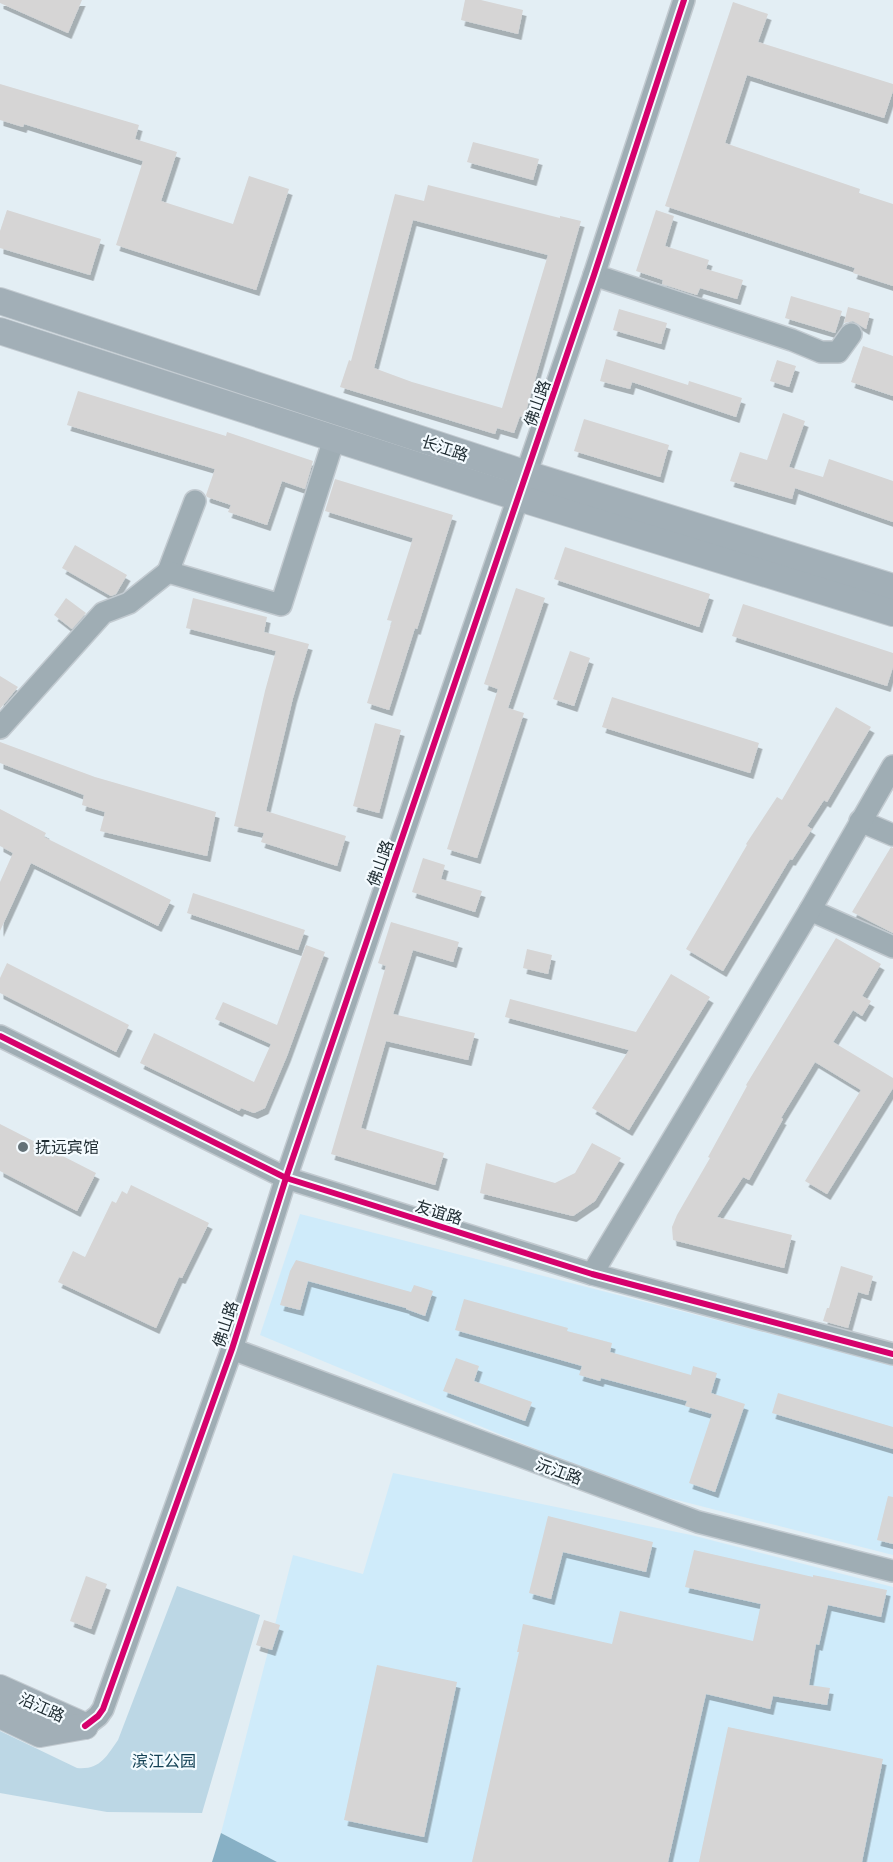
<svg xmlns="http://www.w3.org/2000/svg" width="893" height="1862" viewBox="0 0 893 1862" font-family="Manrope,'Noto Sans SC',sans-serif">
<style>
.built{fill:#cfebfa}
.green{fill:#bcd7e5}
.water{fill:#87b0c5}
.building{fill:#d6d5d5;fill-rule:evenodd;filter:url(#shadow)}
.lines{fill:none;stroke-linecap:round;stroke-linejoin:round}
.minor-casing{stroke:#c2cad0;stroke-width:24}
.major-casing{stroke:#c2cad0;stroke-width:28}
.minor{stroke:#9fadb4;stroke-width:21}
.major{stroke:#a2afb7;stroke-width:26}
.cycleway-casing{stroke:#f4fbff;stroke-width:10}
.cycleway{stroke:#d6006c;stroke-width:6}
.poi-dot{fill:#647177;stroke:#f4fbff;stroke-width:2}
.labels{text-anchor:middle;stroke-width:4.5;stroke-linejoin:round;paint-order:stroke}
.street-label{font-size:16px;fill:#202d33;stroke:#f4fbff}
.poi-label{font-size:16px;fill:#202d33;stroke:#f4fbff;text-anchor:start}
.park-label{font-size:16px;fill:#124054;stroke:#f4fbff}
</style>
<defs>
<filter id="shadow"><feDropShadow dx="3.5" dy="6" stdDeviation="0" flood-color="#0004"/></filter>
</defs>
<rect width="100%" height="100%" fill="#e3eef4"/>
<!-- built -->
<g class="built">
<polygon points="300,1214 893,1365 893,1555 630,1488 260,1335"/>
<polygon points="393,1473 691,1535 893,1587 893,1862 277,1862 221,1833 293,1555 363,1574"/>
</g>
<!-- green -->
<path class="green" d="M177,1586l83,29 -58,198 -95,-1 -107,-19v-62l77,37c23,2 29,-11 41,-28z"/>
<!-- water -->
<polygon class="water" points="221,1833 277,1862 212,1862"/>
<!-- building -->
<g class="building">
<polygon points="0,0 82,0 68,33 0,3"/>
<polygon points="465,0 481,0 523,10 518,34 461,20"/>
<polygon points="733,2 768,14 758,42 893,84 893,91 884,118 747,75 725,143 860,189 859,193 893,204 893,286 853,273 855,268 665,206"/>
<polygon points="0,84 139,125 135,139 177,152 161,201 233,224 249,176 289,189 256,290 116,245 143,161 24,124 23,127 0,120"/>
<polygon points="473,142 539,159 533,180 467,162"/>
<path d="M428,185l132,33v-2l21,5 -57,197 -4,-2 -6,17 -17,-5 -2,6 -155,-47 9,-27 2,1 44,-167 29,7zM413,220l135,35 -46,153 -90,-26 -38,-14z"/>
<polygon points="7,210 101,239 90,275 0,248 0,231"/>
<polygon points="656,210 674,216 665,246 709,260 706,269 743,280 737,299 700,288 697,295 662,284 663,280 636,271"/>
<polygon points="791,296 842,311 835,333 785,318"/>
<polygon points="848,307 870,313 866,329 853,321 844,323"/>
<polygon points="619,309 667,323 661,344 613,330"/>
<polygon points="863,346 893,356 893,396 851,382"/>
<polygon points="606,359 688,385 689,381 742,398 736,417 632,382 630,389 600,381"/>
<polygon points="777,360 796,366 789,387 770,381"/>
<polygon points="78,391 226,436 227,432 313,461 305,489 282,481 267,525 228,512 231,505 207,497 206,495 215,469 67,425"/>
<polygon points="783,413 805,421 789,467 823,477 829,459 893,481 893,522 795,488 792,499 730,481 740,452 767,460"/>
<polygon points="584,419 669,445 660,477 574,451"/>
<polygon points="335,479 453,515 417,629 415,628 389,710 367,703 392,621 387,620 413,538 325,511"/>
<polygon points="75,545 127,575 116,594 111,596 62,568"/>
<polygon points="565,547 710,594 699,627 554,579"/>
<polygon points="516,588 545,598 508,708 524,713 477,858 447,849 498,689 484,684"/>
<polygon points="66,598 86,613 72,629 54,615"/>
<polygon points="193,598 267,617 264,632 309,644 293,698 266,811 346,836 337,866 261,842 264,833 234,826 265,691 276,651 186,628"/>
<polygon points="743,604 893,653 893,667 887,686 732,636"/>
<polygon points="570,651 590,658 574,706 553,699"/>
<polygon points="0,676 18,687 0,709"/>
<polygon points="612,697 759,743 750,773 602,727"/>
<polygon points="836,707 871,727 827,802 824,800 807,826 812,829 792,860 790,859 723,971 686,949 747,845 746,844 777,797 782,800"/>
<polygon points="375,723 401,730 379,813 353,806"/>
<polygon points="0,742 95,777 216,812 207,856 100,831 105,812 82,805 84,795 0,763"/>
<polygon points="0,809 46,833 44,837 171,900 158,926 31,863 0,931 0,882 13,853 0,846"/>
<polygon points="891,847 893,848 893,933 852,912"/>
<polygon points="423,858 445,865 441,879 482,891 475,912 412,892"/>
<polygon points="193,893 305,930 298,950 187,913"/>
<polygon points="391,922 459,942 453,962 413,950 393,1014 475,1033 468,1060 386,1041 361,1128 444,1153 435,1185 331,1154 386,966 378,963"/>
<polygon points="836,938 881,964 862,996 871,1001 862,1016 853,1010 833,1042 893,1078 893,1088 827,1194 805,1181 861,1090 815,1062 781,1118 783,1119 749,1180 743,1177 717,1217 792,1235 784,1268 673,1240 672,1227 677,1215 710,1158 708,1157 747,1086 746,1085"/>
<polygon points="306,945 325,952 287,1056 265,1108 254,1113 241,1108 239,1111 140,1063 154,1033 254,1082 271,1044 215,1019 223,1002 277,1025"/>
<polygon points="527,949 552,955 548,974 523,968"/>
<polygon points="7,963 129,1025 116,1052 0,993 0,978"/>
<polygon points="671,974 710,997 629,1130 592,1108 629,1050 505,1017 510,999 636,1032"/>
<polygon points="0,1124 96,1173 77,1211 0,1171"/>
<polygon points="592,1143 621,1158 595,1201 573,1216 480,1193 486,1163 555,1183 575,1173"/>
<polygon points="131,1185 209,1223 182,1278 179,1277 156,1328 58,1282 73,1251 85,1257 112,1201 116,1203 122,1191 127,1194"/>
<polygon points="296,1260 411,1292 414,1285 433,1291 425,1316 406,1309 406,1308 308,1281 300,1310 280,1305 290,1271"/>
<polygon points="841,1266 873,1276 868,1295 858,1292 848,1328 823,1321 827,1308 829,1308"/>
<polygon points="464,1299 568,1328 567,1331 612,1343 610,1352 691,1375 693,1366 717,1373 711,1393 745,1404 715,1492 689,1483 712,1414 685,1406 687,1401 601,1378 600,1381 579,1375 582,1366 455,1330"/>
<polygon points="456,1358 479,1366 474,1381 532,1402 525,1421 443,1391"/>
<polygon points="778,1393 893,1427 893,1449 772,1413"/>
<polygon points="888,1496 893,1497 893,1544 877,1540"/>
<polygon points="548,1516 653,1542 646,1572 563,1552 551,1599 529,1593"/>
<polygon points="694,1550 813,1577 813,1575 887,1590 881,1617 828,1605 819,1645 816,1644 809,1685 830,1688 827,1705 773,1696 770,1709 706,1694 668,1862 472,1862 519,1652 517,1652 523,1624 612,1644 620,1611 753,1641 761,1604 685,1587"/>
<polygon points="86,1576 107,1584 91,1629 70,1621"/>
<polygon points="264,1620 280,1625 272,1650 256,1645"/>
<polygon points="377,1665 457,1682 424,1837 344,1820"/>
<polygon points="728,1727 883,1759 862,1862 699,1862"/>
</g>
<g class="lines">
<defs>
<g id="minor">
<polyline points="594,275 792,340 821,352 838,352 851,334"/>
<polyline points="168,572 195,501"/>
<polyline points="0,728 103,613 129,603 168,572 281,605 334,439"/>
<polyline points="860,821 893,835"/>
<polyline points="810,910 893,947"/>
<polyline points="0,1036 286,1178 592,1274 893,1354"/>
<polyline points="592,1274 810,910 893,766"/>
<polyline points="232,1349 698,1522 893,1571"/>
<polyline points="85,1726 98,1716 103,1709 232,1349 286,1178 594,275 684,0"/>
</g>
<g id="major">
<polyline points="0,301 527,474 893,587"/>
<polyline points="0,331 519,498 893,613"/>
<polyline points="0,1688 85,1726"/>
<polyline points="0,1715 40,1734 85,1726"/>
</g>
</defs>
<!-- minor casing -->
<use href="#minor" class="minor-casing"/>
<!-- major casing -->
<use href="#major" class="major-casing"/>
<!-- minor -->
<use href="#minor" class="minor"/>
<!-- major -->
<use href="#major" class="major"/>
<defs>
<g id="cycleway">
<polyline points="0,1036 286,1178 592,1274 893,1354"/>
<polyline points="85,1726 98,1716 103,1709 232,1349 286,1178 594,275 684,0"/>
</g>
</defs>
<!-- cycleway casing -->
<use href="#cycleway" class="cycleway-casing"/>
<!-- cycleway -->
<use href="#cycleway" class="cycleway"/>
</g>
<!-- markers -->
<circle class="poi-dot" cx="23" cy="1147" r="6"/>
<g class="labels">
<!-- street labels -->
<g class="street-label">
<text transform="translate(537 403) rotate(-71)" y="6">佛山路</text>
<text transform="translate(445 448) rotate(18)" y="6">长江路</text>
<text transform="translate(380 863) rotate(-71)" y="6">佛山路</text>
<text transform="translate(439 1212) rotate(17)" y="6">友谊路</text>
<text transform="translate(225 1324) rotate(-72)" y="6">佛山路</text>
<text transform="translate(559 1471) rotate(20)" y="6">沅江路</text>
<text transform="translate(42 1707) rotate(24)" y="6">沿江路</text>
</g>
<!-- poi labels -->
<g class="poi-label">
<text x="35" y="1153">抚远宾馆</text>
</g>
<!-- park labels -->
<g class="park-label">
<text x="164" y="1767">滨江公园</text>
</g>
</g>
</svg>
